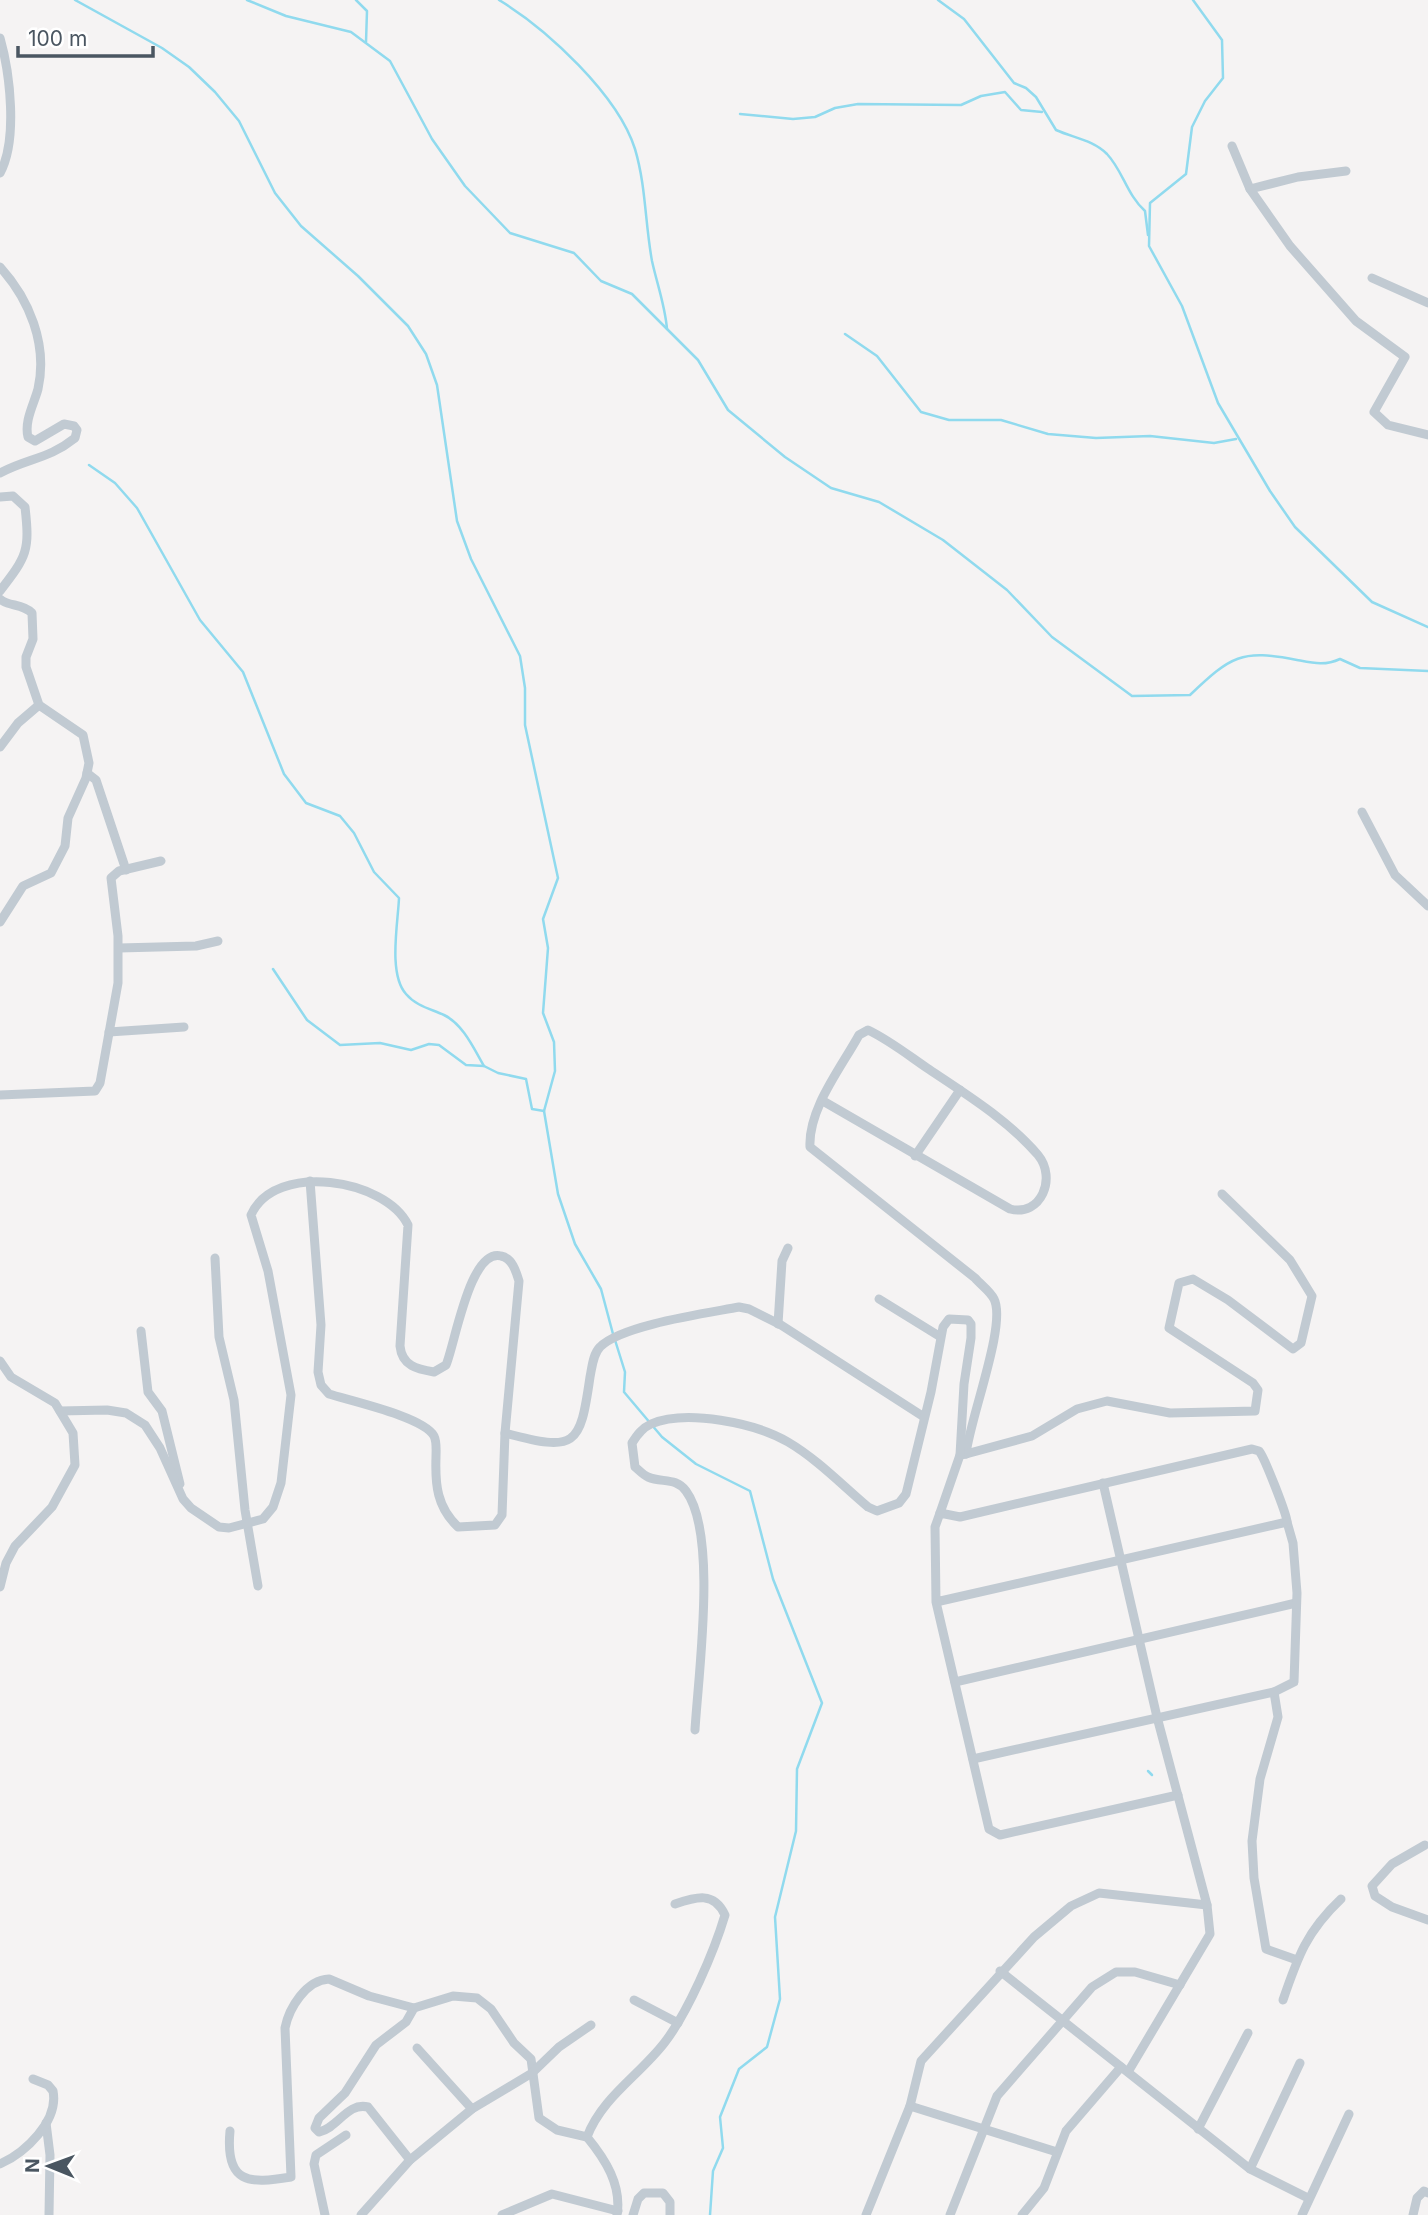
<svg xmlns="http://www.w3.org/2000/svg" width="1428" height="2215" viewBox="0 0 1428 2215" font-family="Inter,sans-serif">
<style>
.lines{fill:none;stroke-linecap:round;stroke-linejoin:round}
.stream{stroke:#90daee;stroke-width:2.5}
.street{stroke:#c1cad2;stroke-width:9}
</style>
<rect width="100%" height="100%" fill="#f5f3f3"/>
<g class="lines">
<!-- stream -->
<g class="stream">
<polyline points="75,0 162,48 189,67 215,92 239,121 275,193 301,226 358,276 408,326 426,354 437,385 457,521 471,559 520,656 525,688 525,725 558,878 543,919 548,948 543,1013 554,1042 555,1071 544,1111 558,1194 575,1244 601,1289 613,1334"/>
<path d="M247,0l39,16 65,16 39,29 42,78 33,47 45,47 64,20 27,28 31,13 66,66 30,50 57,47 46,31 48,14 64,38 64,50 45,47 80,59 58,-1c41,-39 51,-46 107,-35 16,3 28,6 43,-1l20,9 68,3"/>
<polyline points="356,0 367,11 366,42"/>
<path d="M499,0c48,29 119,95 136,149 11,37 10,74 17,112 5,23 13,44 15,68"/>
<path d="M938,0l26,19 50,64 12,5 10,9 20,33c18,8 37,10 51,24 16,17 20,41 38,57l3,24"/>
<polyline points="1193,0 1222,40 1223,78 1205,101 1192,127 1186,174 1150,203 1149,246 1182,306 1218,403 1270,491 1295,527 1372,602 1428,627"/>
<polyline points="740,114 793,119 815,117 835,108 858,104 961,105 981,96 1005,92 1021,110 1042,112"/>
<polyline points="845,334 877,356 921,412 949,420 1001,420 1048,434 1096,438 1150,436 1214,443 1236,439"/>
<path d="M89,465l26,18 22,25 63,112 43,52 41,102 22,29 34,13 14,17 20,39 25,26c-1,25 -11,76 7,96 10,12 25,15 38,21 19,9 30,34 40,51"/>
<polyline points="273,969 307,1020 340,1045 380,1043 411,1050 429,1044 439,1045 466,1065 484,1066 498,1073 526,1079 532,1109 544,1111"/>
<polyline points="615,1340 625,1372 624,1392 662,1437 696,1464 750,1491 773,1579 822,1703 797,1769 796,1831 775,1917 780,1999 767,2047 739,2069 720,2117 723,2148 713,2171 710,2215"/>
<polyline points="1148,1771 1152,1775"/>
</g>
<!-- street -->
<g class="street">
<path d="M0,38c10,35 18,102 0,135"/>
<polyline points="1232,146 1250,189 1290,246 1356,321 1405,357 1374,412 1388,425 1428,435"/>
<polyline points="1250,189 1298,177 1346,171"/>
<path d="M0,267c29,32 48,77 38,122 -4,15 -14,32 -10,48l7,4 29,-17 10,2 3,4 -2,8c-26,21 -47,20 -75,35"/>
<polyline points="1372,278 1428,303"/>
<path d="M0,497l13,-1 12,11c5,44 2,49 -25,84"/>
<path d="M0,599c9,8 22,4 32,14l1,26 -7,18v10l13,38 44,30 6,28 -3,15 -18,40 -3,28 -14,27 -28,13 -23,36"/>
<polyline points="0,747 18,723 39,705"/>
<polyline points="87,773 96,780 126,870"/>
<polyline points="1362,812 1395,875 1428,906"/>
<polyline points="119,948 196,946 218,941"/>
<polyline points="109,1032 184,1027"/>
<polyline points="0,1095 95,1091 100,1083 118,983 118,936 111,878 119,871 161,861"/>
<path d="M823,1101l187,108c31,8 47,-31 28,-54 -30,-35 -72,-61 -111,-87 -19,-13 -38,-28 -59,-38l-9,5c-18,33 -51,74 -49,112l165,131c6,7 15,13 19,21 13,25 -24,119 -28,155l-6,1"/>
<polyline points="915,1156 960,1090"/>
<path d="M310,1181l11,144 -3,47 3,13 8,9c22,7 95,23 105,42 3,6 2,15 2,21 -1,28 1,50 22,70l37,-2 7,-10 3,-82"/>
<polyline points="215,1258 219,1337 234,1400 245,1510 258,1586"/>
<polyline points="879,1299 939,1336"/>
<polyline points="778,1324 782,1261 788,1248"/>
<polyline points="141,1331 148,1392 162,1411 180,1484"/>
<polyline points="0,1361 11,1377 55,1403 73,1433 75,1465 52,1507 15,1546 6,1563 0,1587"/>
<path d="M60,1411l47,-1 19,3 19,12 15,23 23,51 8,9 28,19 10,1 34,-9 10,-12 8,-24 10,-88 -23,-124 -17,-56c24,-54 135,-36 157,10l-8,121c2,20 17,23 34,26l12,-7c9,-21 24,-117 55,-109 11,2 15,15 18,25l-14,152c71,19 75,14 85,-56 2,-10 3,-23 10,-30 21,-22 108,-34 139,-40l10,2 32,16 143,92"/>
<polyline points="966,1454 1032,1436 1077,1409 1107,1401 1170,1413 1255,1411 1258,1390 1253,1383 1169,1328 1179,1283 1193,1279 1228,1300 1293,1349 1301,1343 1312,1296 1290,1260 1222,1194"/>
<polyline points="1103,1483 1157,1717 1207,1905 1210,1934 1128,2072"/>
<path d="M936,1602l351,-80c0,-7 -23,-66 -28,-71l-7,-2 -292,68 -20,-4 -5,14 1,75 53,227 11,6 178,-40"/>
<polyline points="955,1682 1296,1603"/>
<polyline points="1274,1692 1278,1717 1260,1779 1252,1841 1254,1878 1266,1949 1297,1960"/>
<path d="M695,1730c3,-54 23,-196 -9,-239 -10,-14 -24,-8 -38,-14 -5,-2 -9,-7 -13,-10l-3,-24c5,-8 10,-15 19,-19 35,-15 105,-1 137,18 29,17 54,43 80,65l9,4 22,-8 7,-9 25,-102 12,-65 6,-8 19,1 3,4v14l-7,46 -4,71 -20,58"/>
<polyline points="973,1759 1274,1692 1294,1682 1297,1593 1293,1543 1287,1522"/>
<polyline points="1425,1845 1392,1864 1372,1886 1375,1896 1392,1907 1428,1920"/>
<polyline points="1000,1971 1250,2169 1308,2198"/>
<polyline points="634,2000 678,2023"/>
<path d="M1283,2000c15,-44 24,-69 58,-101"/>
<polyline points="417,2048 472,2109"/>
<polyline points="910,2106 1057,2152"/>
<polyline points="46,2123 50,2155 49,2215"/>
<polyline points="1198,2129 1248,2033"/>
<path d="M230,2131c-5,53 19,53 61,46l-6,-149c4,-20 21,-48 44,-49l40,17 45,12 39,-12 24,2 14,11 23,34 17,16 8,59 18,12 30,7"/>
<path d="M410,2160l-42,-53c-21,-5 -30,21 -49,25l-4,-4 4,-10 26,-25 31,-48 30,-23 8,-14"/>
<path d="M0,2164c25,-11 59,-43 53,-73l-5,-6 -15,-6"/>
<polyline points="1250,2169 1300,2063"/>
<polyline points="325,2215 314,2164 316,2155 346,2135"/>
<polyline points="361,2215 410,2160 472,2109 532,2073 559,2047 591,2025"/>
<polyline points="502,2215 552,2194 618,2211"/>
<path d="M617,2215c5,-30 -12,-56 -30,-78 15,-40 53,-62 78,-95 23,-30 49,-90 60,-127 -11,-24 -29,-18 -50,-11"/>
<polyline points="633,2215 638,2199 644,2193 663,2193 670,2202 670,2215"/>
<polyline points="866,2215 910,2106 921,2061 1034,1937 1071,1906 1099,1893 1207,1905"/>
<polyline points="950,2215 997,2096 1092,1987 1116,1972 1135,1972 1180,1985"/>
<polyline points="1022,2215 1044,2188 1066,2131 1121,2067"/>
<polyline points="1302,2215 1349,2114"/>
<polyline points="1413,2215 1417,2198 1424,2191 1428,2193"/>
</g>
</g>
<!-- north arrow -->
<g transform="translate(49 2166) rotate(271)" stroke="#ffffff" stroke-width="5" paint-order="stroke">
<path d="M0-5L12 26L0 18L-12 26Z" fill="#4a5661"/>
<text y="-10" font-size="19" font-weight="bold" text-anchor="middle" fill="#4a5661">N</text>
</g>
<!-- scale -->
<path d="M18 46v10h135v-10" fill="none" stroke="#4a5661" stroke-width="3.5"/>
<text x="28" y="46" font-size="21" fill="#4a5661" stroke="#ffffff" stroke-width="5" paint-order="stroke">100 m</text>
</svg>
